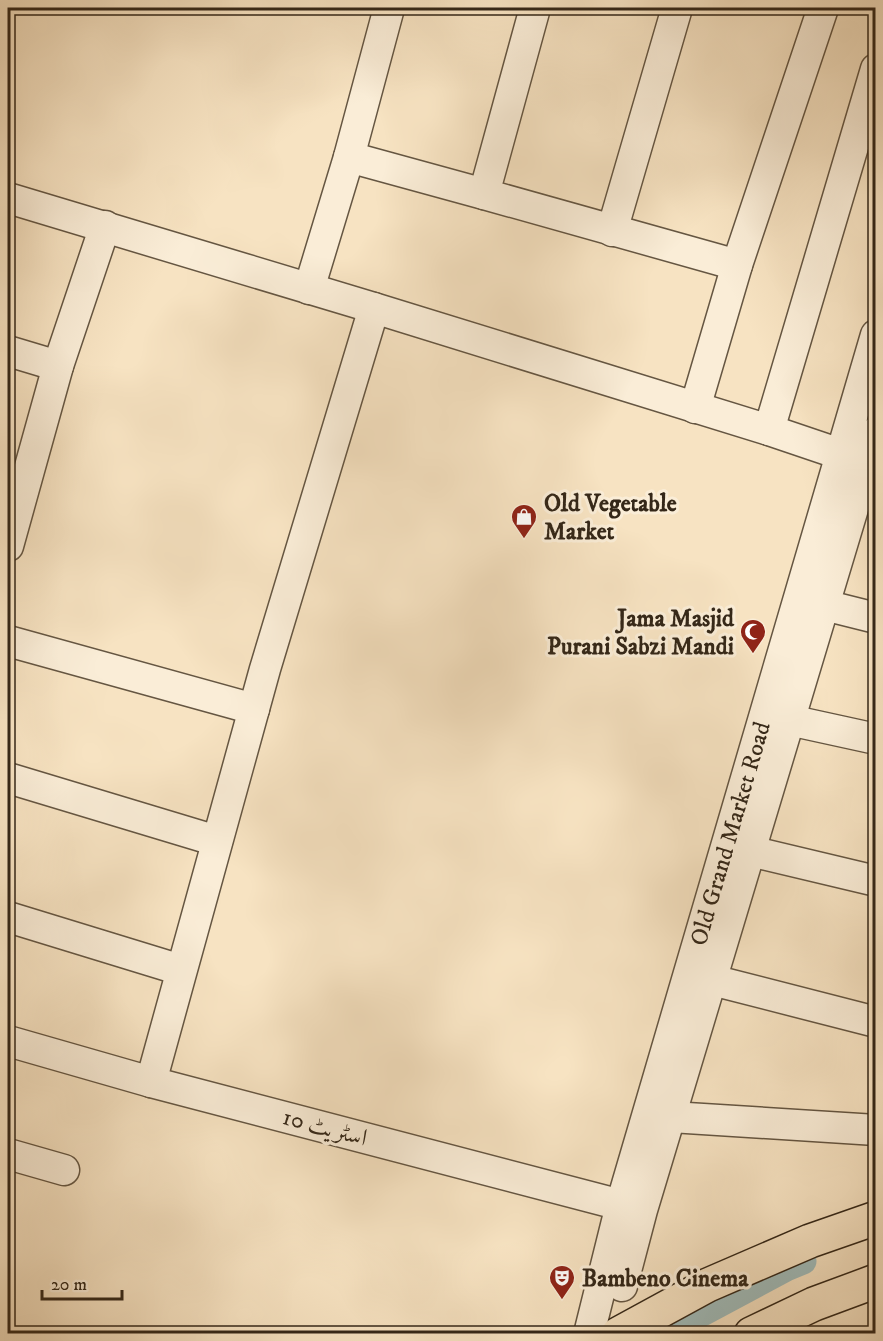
<svg xmlns="http://www.w3.org/2000/svg" width="883" height="1341" viewBox="0 0 883 1341" font-family="'IM FELL DW Pica',Amiri,serif">
<style>
.lines{fill:none;stroke-linecap:round;stroke-linejoin:round}
.canal{stroke:#a0bcbb;stroke-width:27}
.minor-casing{stroke:#655642;stroke-width:33}
.major-casing{stroke:#342718;stroke-width:36}
.minor{stroke:#faedd7;stroke-width:30}
.major{stroke:#f7e3c2;stroke-width:33}
.labels{text-anchor:middle;stroke-width:6;stroke-linejoin:round;paint-order:stroke}
.poi-label{font-size:24px;font-weight:bold;fill:#342718;stroke:#faedd7;text-anchor:start}
.street-label{font-size:24px;fill:#342718;stroke:#faedd7}
</style>
<rect width="100%" height="100%" fill="#f7e3c2"/>
<filter id="stains"><feTurbulence type="fractalNoise" baseFrequency=".00333" numOctaves="4"/><feColorMatrix values="0 0 0 0 .2 0 0 0 0 .09 0 0 0 0 .02 0 0 0 .5 -.17"/></filter>
<radialGradient id="worn" r=".72"><stop offset=".6" stop-color="#630" stop-opacity="0"/><stop offset="1" stop-color="#630" stop-opacity=".3"/></radialGradient>
<g class="lines">
<!-- canal -->
<polyline class="canal" points="663,1334 786,1268 803,1261"/>
<defs>
<g id="minor">
<polyline points="535,8 484,194 737,265"/>
<polyline points="349,157 484,194"/>
<polyline points="8,198 374,308 769,430 840,454 858,463"/>
<polyline points="612,231 677,8"/>
<polyline points="309,289 349,157 389,8"/>
<polyline points="8,351 58,366"/>
<polyline points="695,408 737,265 823,8"/>
<polyline points="769,430 876,69"/>
<polyline points="8,546 58,366 105,226"/>
<polyline points="824,605 876,618"/>
<polyline points="8,641 254,709"/>
<polyline points="789,720 876,739"/>
<polyline points="8,778 217,841"/>
<polyline points="750,851 876,881"/>
<polyline points="8,917 181,970"/>
<polyline points="712,980 876,1022"/>
<polyline points="8,1041 151,1082 640,1210"/>
<polyline points="151,1082 265,669 374,308"/>
<polyline points="671,1117 876,1130"/>
<polyline points="8,1154 64,1170"/>
<polyline points="622,1286 642,1210 876,432"/>
<path id="s1" d="M589,1334l32,-129 255,-870"/>
</g>
<g id="major">
<polyline points="618,1334 708,1285 810,1241 876,1218"/>
<polyline points="751,1334 814,1304 876,1281"/>
</g>
</defs>
<!-- minor casing -->
<use href="#minor" class="minor-casing"/>
<!-- major casing -->
<use href="#major" class="major-casing"/>
<!-- minor -->
<use href="#minor" class="minor"/>
<!-- major -->
<use href="#major" class="major"/>
</g>
<!-- icons -->
<defs>
<symbol id="shop-pin" viewBox="-11 -11 22 30"><path d="M0 17L-7.5 6A9.5 9.5 0 1 1 7.5 6Z" fill="#8f2418" stroke="#faedd7"/><path d="M-5-2.5h2.3a2.7 3.5 0 0 1 5.4 0H5L5.5 6h-11ZM-1.5-2.5h3a1.5 2.3 0 0 0-3 0Z" fill="#fff"/></symbol>
<symbol id="mosque-pin" viewBox="-11 -11 22 30"><path d="M0 17L-7.5 6A9.5 9.5 0 1 1 7.5 6Z" fill="#8f2418" stroke="#faedd7"/><path d="M3.5-4.9A6 6 0 1 0 3.5 4.9A5 5 0 1 1 3.5-4.9Z" fill="#fff"/></symbol>
<symbol id="theatre-pin" viewBox="-11 -11 22 30"><path d="M0 17L-7.5 6A9.5 9.5 0 1 1 7.5 6Z" fill="#8f2418" stroke="#faedd7"/><path d="M-5-5.5Q0-4 5-5.5V0Q5 5 0 6Q-5 5-5 0ZM-3.3-2.5H-1v1.5H-3.3ZM1-2.5H3.3v1.5H1ZM-2.8 1Q0 5.5 2.8 1Z" fill="#fff"/></symbol>
</defs>
<g fill-rule="evenodd">
<use href="#shop-pin" x="509" y="502" width="30" height="40"/>
<use href="#mosque-pin" x="738" y="617" width="30" height="40"/>
<use href="#theatre-pin" x="547" y="1263" width="30" height="40"/>
</g>
<g class="labels">
<!-- poi labels -->
<g class="poi-label">
<text x="544" y="511">Old Vegetable<tspan x="544" dy="28">Market</tspan></text>
<text x="734" y="626" text-anchor="end">Jama Masjid<tspan x="734" dy="28">Purani Sabzi Mandi</tspan></text>
<text x="582" y="1286">Bambeno Cinema</text>
</g>
<!-- street labels -->
<g class="street-label">
<text dy="8" stroke="none"><textPath href="#s1" startOffset="520">Old Grand Market Road</textPath></text>
<text transform="translate(325 1127) rotate(15)" y="8">اسٹریٹ 10</text>
</g>
</g>
<!-- margin -->
<rect width="883" height="1341" fill="none" stroke="#f7e3c2" stroke-width="30"/>
<rect x="9" y="9" width="865" height="1323" fill="none" stroke="#342718" stroke-width="3"/>
<rect x="15" y="15" width="853" height="1311" fill="none" stroke="#342718" stroke-width="1.5"/>
<!-- scale -->
<path d="M42 1290v9h80v-9" fill="none" stroke="#342718" stroke-width="3"/>
<text x="51" y="1290" font-size="18" fill="#342718" stroke="#faedd7" stroke-width="4.5" paint-order="stroke">20 m</text>
<rect width="100%" height="100%" filter="url(#stains)"/>
<rect width="100%" height="100%" fill="url(#worn)"/>
</svg>
